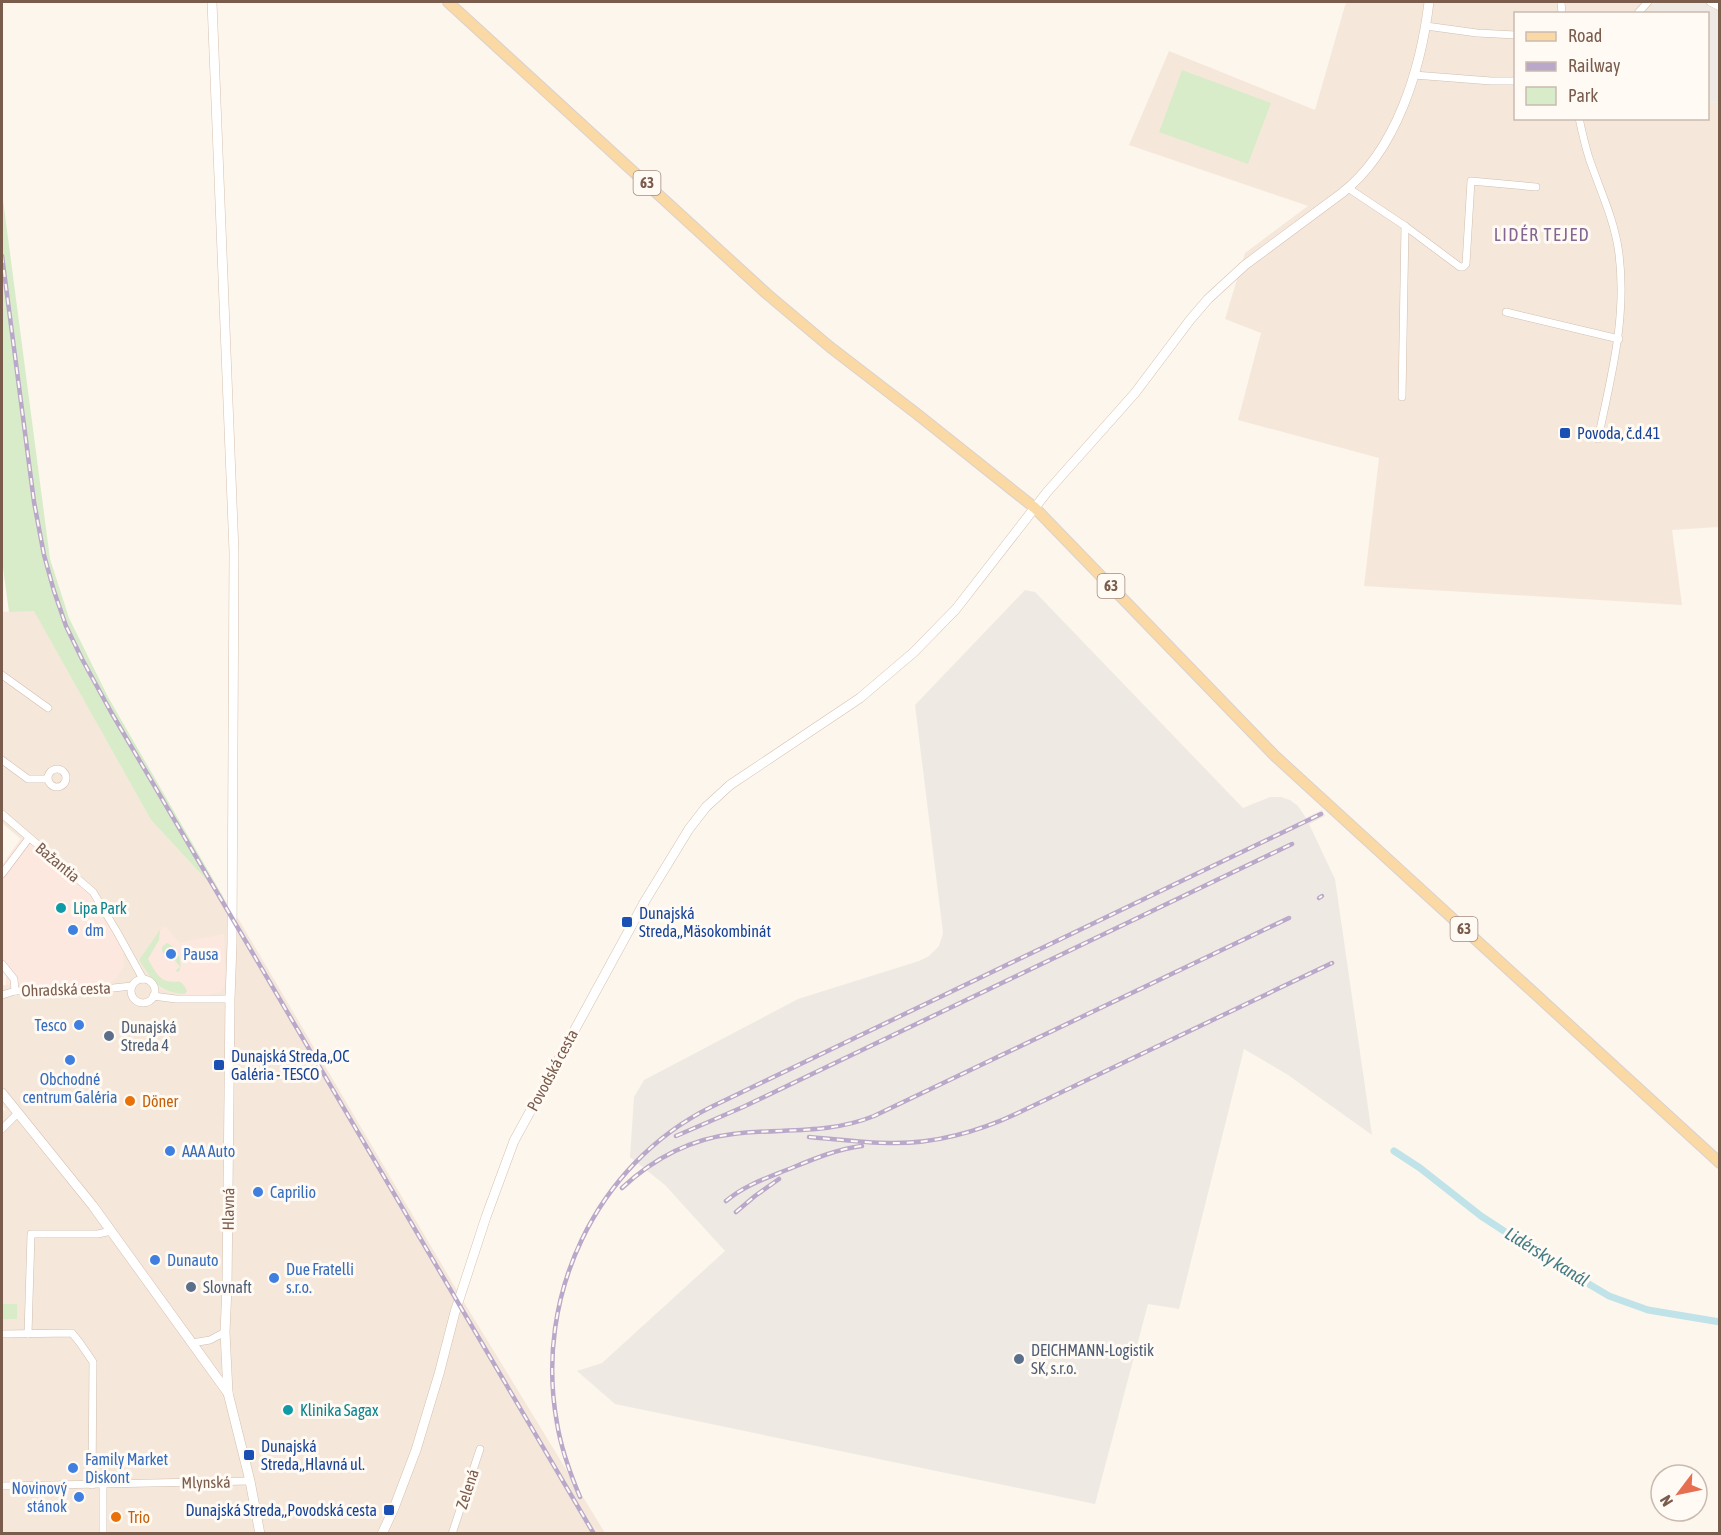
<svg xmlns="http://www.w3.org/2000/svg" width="1721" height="1535" viewBox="0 0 1721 1535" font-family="'Asap Condensed',sans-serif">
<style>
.residential{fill:#f5e8da}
.commercial{fill:#fde8e0}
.industrial{fill:#efe9e4}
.green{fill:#d8ecc9}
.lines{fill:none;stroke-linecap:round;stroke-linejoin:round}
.canal{stroke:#bfe3e8;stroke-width:7}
.street-casing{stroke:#d1beb0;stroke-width:8}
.secondary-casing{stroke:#d6c0b0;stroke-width:10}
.primary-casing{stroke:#dad1cd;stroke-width:12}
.street{stroke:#fff;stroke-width:7}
.secondary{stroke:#fff;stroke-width:9}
.primary{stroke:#fbd9a5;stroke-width:10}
.rail-casing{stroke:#b9a8c9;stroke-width:4.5}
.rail{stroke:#fffaf3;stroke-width:2;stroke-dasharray:7;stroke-linecap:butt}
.transit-dot{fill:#1a4fb4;stroke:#fffaf3;stroke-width:2}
.culture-dot{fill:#0f9aa8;stroke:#fffaf3;stroke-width:2}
.shop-dot{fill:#3f7fe0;stroke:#fffaf3;stroke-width:2}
.service-dot{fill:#5c6f8a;stroke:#fffaf3;stroke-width:2}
.food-dot{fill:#e8710a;stroke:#fffaf3;stroke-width:2}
.labels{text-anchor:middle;stroke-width:6;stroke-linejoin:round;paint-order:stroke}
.shield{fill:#fffaf3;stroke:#a28b7f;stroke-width:1.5}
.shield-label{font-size:15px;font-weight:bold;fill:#7a5c4d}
.transit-label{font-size:16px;fill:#164399;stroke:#fffaf3;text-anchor:start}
.street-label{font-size:16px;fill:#7a5c4d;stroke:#fffaf3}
.culture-label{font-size:16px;fill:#0d838f;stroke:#fffaf3;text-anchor:start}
.shop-label{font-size:16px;fill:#366cbe;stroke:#fffaf3;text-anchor:start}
.service-label{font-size:16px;fill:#4e5e75;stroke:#fffaf3;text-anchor:start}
.food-label{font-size:16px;fill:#c56008;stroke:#fffaf3;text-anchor:start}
.neighbourhood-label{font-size:18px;letter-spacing:1.5px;fill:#846695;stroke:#fffaf3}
.water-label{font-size:18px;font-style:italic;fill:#437c86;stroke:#fffaf3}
</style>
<rect width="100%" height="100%" fill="#fdf6ec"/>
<!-- residential -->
<g class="residential">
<polygon points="1346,2 1655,2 1652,4 1652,13 1516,14 1516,118 1708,118 1708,102 1719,103 1719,527 1672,530 1682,605 1364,586 1379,458 1238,420 1261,333 1225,319 1245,253 1308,206 1129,145 1169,51 1315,110"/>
<polygon points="34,610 151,820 225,900 239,920 465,1304 605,1533 2,1533 2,1111 6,1110 2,1105 2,985 105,985 123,951 113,933 26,832 21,839 2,823 2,612"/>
</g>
<!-- commercial -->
<g class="commercial">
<polygon points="26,831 84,880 123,951 124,965 117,978 105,985 6,985 6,973 2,969 2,865"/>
<polygon points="165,926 179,943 224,934 225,986 220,992 208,995 185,995 165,991 157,986 139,960 154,938"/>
</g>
<!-- industrial -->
<g class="industrial">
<polygon points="1655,2 1719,2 1719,103 1708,102 1708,14 1652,14 1652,4"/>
<polygon points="1025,590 1035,592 1243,808 1270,797 1281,797 1290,800 1298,806 1306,818 1322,810 1325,816 1309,824 1335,879 1372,1135 1288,1075 1244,1049 1179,1309 1148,1304 1095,1504 615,1404 577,1371 602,1363 725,1251 665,1185 630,1157 634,1097 644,1080 798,999 919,961 929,956 939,946 943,933 915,705"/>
</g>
<!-- green -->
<g class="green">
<polygon points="1182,70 1271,103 1248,164 1159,132"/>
<polygon points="2,192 50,559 69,618 108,697 225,900 151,820 34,611 9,612 2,560"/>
<path d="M160,930l-1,10 -11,19c4,7 10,20 19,22 11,3 13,-5 20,10l-2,3c-27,-1 -33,-15 -46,-34z"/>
<path d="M167,943c10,4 17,19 12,29l-4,-1 5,-4 -7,-9 3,-3 -4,-6 -8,5 -2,-3v-4z"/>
<rect x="2" y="1304" width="15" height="15"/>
</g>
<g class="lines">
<!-- canal -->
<polyline class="canal" points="1394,1151 1420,1168 1481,1216 1550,1261 1609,1296 1648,1310 1720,1322"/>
<defs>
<g id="street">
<polyline points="1561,2 1562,14"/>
<polyline points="1710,2 1720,7"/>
<polyline points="1637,14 1648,2"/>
<polyline points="1426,26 1477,33 1516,35"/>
<polyline points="1414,75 1491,81 1516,81"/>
<path d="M1579,118c3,14 6,27 10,40 11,32 26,63 30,96 8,64 -8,123 -21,185"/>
<polyline points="1348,188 1405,226 1460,267 1463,267 1466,264 1471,181 1536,187"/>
<polyline points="1506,312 1619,339"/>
<polyline points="1402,397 1405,226"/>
<polyline points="2,675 48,708"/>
<polyline points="2,760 28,779 47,779"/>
<circle cx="57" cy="778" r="9"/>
<polyline points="2,814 93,892 117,932 143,979"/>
<polyline points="2,874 29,838"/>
<polyline points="2,964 14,979 15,991"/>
<circle cx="143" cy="991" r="12"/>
<polyline points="2,995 15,991 104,989 132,986"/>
<polyline points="153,996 176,999 230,999"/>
<polyline points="2,1129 18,1113"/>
<polyline points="2,1334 72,1333 80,1343 93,1362 92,1485"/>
<polyline points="28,1334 31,1234 98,1234 111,1231"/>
<polyline points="192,1343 210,1340 225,1332"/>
<polyline points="103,1485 103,1534"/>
<polyline points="2,1486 250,1481"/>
<polyline points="452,1534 480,1449"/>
</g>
<g id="secondary">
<polyline points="212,2 234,552 232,943 230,999 227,1287 225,1332 228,1393 250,1481 260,1534"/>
<polyline points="2,1093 93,1206 228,1393"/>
<path d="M382,1534l12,-26 22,-58 23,-76 16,-62 31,-95 28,-76 131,-240 44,-72 17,-22 24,-22 130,-87 54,-46 42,-43 91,-117 88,-99 55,-73 18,-21 37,-34 97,-72c55,-43 79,-125 87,-191"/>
</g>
<polyline id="primary" points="448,2 767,294 830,347 917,414 1035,508 1275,756 1720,1163"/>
</defs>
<!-- street casing -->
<use href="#street" class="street-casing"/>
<!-- secondary casing -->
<use href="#secondary" class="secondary-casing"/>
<!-- primary casing -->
<use href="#primary" class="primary-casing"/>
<!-- street -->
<use href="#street" class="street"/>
<!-- secondary -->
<use href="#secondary" class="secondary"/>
<!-- primary -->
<use href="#primary" class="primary"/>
<defs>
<g id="rail">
<polyline points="2,256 34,502 44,555 54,591 66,626 82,659 111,712 594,1534"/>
<polyline points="1319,898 1322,896"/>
<polyline points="676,1136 743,1107 1292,844"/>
<path d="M809,1137c26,2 53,6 80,6 46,1 89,-11 131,-31l312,-149"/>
<path d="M622,1188c31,-29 69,-49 111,-54 48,-6 94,1 141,-18l415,-198"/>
<path d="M726,1201c20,-17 44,-24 68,-34 22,-9 44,-18 68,-21"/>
<polyline points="736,1212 755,1196 779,1179"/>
<path d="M580,1497c-10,-24 -19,-48 -23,-74 -23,-126 38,-258 154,-316l610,-293"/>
</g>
</defs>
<!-- rail casing -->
<use href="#rail" class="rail-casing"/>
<!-- rail -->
<use href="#rail" class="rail"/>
</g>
<!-- markers -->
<g class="transit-dot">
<rect x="1559" y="427" width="12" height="12" rx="3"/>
<rect x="621" y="916" width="12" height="12" rx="3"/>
<rect x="213" y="1059" width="12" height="12" rx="3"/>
<rect x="243" y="1449" width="12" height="12" rx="3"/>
<rect x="383" y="1504" width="12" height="12" rx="3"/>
</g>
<g class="culture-dot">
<circle cx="61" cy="908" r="6"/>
<circle cx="288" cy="1410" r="6"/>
</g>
<g class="shop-dot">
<circle cx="73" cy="930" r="6"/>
<circle cx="171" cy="954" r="6"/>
<circle cx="79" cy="1025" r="6"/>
<circle cx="70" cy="1060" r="6"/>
<circle cx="170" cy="1151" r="6"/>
<circle cx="258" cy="1192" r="6"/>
<circle cx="155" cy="1260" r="6"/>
<circle cx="274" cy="1278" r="6"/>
<circle cx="73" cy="1468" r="6"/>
<circle cx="79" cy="1497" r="6"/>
</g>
<g class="service-dot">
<circle cx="109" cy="1036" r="6"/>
<circle cx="191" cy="1287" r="6"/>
<circle cx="1019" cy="1359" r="6"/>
</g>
<g class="food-dot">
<circle cx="130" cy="1101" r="6"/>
<circle cx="116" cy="1517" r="6"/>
</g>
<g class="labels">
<!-- shield labels -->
<g class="shield">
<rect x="633.5" y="171" width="27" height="24" rx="4.5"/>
<rect x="1097.5" y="574" width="27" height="24" rx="4.5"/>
<rect x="1450.5" y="917" width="27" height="24" rx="4.5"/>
</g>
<g class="shield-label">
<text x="647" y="188">63</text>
<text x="1111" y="591">63</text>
<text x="1464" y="934">63</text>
</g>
<!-- transit labels -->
<g class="transit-label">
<text x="1577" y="439">Povoda, č.d.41</text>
<text x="639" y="919">Dunajská<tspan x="639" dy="18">Streda,,Mäsokombinát</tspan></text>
<text x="231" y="1062">Dunajská Streda,,OC<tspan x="231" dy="18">Galéria - TESCO</tspan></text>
<text x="261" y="1452">Dunajská<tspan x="261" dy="18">Streda,,Hlavná ul.</tspan></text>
<text x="377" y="1516" text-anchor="end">Dunajská Streda,,Povodská cesta</text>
</g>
<!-- street labels -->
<g class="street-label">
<text transform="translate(58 862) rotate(40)" y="6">Bažantia</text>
<text transform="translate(66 989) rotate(-2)" y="6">Ohradská cesta</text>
<text transform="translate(552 1070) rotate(-62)" y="6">Povodská cesta</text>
<text transform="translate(228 1209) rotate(-89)" y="6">Hlavná</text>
<text transform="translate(206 1482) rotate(-1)" y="6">Mlynská</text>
<text transform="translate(467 1489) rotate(-72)" y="6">Zelená</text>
</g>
<!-- culture labels -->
<g class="culture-label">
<text x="73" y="914">Lipa Park</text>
<text x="300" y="1416">Klinika Sagax</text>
</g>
<!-- shop labels -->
<g class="shop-label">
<text x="85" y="936">dm</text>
<text x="183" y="960">Pausa</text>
<text x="67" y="1031" text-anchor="end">Tesco</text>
<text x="70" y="1085" text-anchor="middle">Obchodné<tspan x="70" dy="18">centrum Galéria</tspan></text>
<text x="182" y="1157">AAA Auto</text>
<text x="270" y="1198">Caprilio</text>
<text x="167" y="1266">Dunauto</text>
<text x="286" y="1275">Due Fratelli<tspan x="286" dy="18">s.r.o.</tspan></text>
<text x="85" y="1465">Family Market<tspan x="85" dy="18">Diskont</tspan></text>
<text x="67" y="1494" text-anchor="end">Novinový<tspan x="67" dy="18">stánok</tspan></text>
</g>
<!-- service labels -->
<g class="service-label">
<text x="121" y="1033">Dunajská<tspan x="121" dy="18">Streda 4</tspan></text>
<text x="203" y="1293">Slovnaft</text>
<text x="1031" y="1356">DEICHMANN-Logistik<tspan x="1031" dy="18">SK, s.r.o.</tspan></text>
</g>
<!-- food labels -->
<g class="food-label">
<text x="142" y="1107">Döner</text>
<text x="128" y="1523">Trio</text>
</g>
<!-- neighbourhood labels -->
<g class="neighbourhood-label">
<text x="1542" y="241">LIDÉR TEJED</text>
</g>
<!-- water labels -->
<g class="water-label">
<text transform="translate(1547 1257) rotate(32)" y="6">Lidérsky kanál</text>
</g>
</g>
<!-- border -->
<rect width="1721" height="1535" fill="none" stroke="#7a5c4d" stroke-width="6"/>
<!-- legend -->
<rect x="1514" y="12" width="195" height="108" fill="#fffaf3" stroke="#cabbb1" stroke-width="1.5"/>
<rect x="1526" y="32" width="30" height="9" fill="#fbd9a5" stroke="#cabbb1" stroke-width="1.5"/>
<text x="1568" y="42" font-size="18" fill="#7a5c4d">Road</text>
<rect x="1526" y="62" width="30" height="9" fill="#b9a8c9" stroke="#cabbb1" stroke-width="1.5"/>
<text x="1568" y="72" font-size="18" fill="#7a5c4d">Railway</text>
<rect x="1526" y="87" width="30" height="18" fill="#d8ecc9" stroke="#cabbb1" stroke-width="1.5"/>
<text x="1568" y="102" font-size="18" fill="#7a5c4d">Park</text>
<!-- north arrow -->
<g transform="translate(1679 1493) rotate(238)"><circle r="28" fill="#fffaf3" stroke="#cabbb1" stroke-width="1.5"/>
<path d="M0-4.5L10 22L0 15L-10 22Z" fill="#e76f51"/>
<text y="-9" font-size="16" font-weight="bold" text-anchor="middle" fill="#7a5c4d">N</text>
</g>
</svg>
